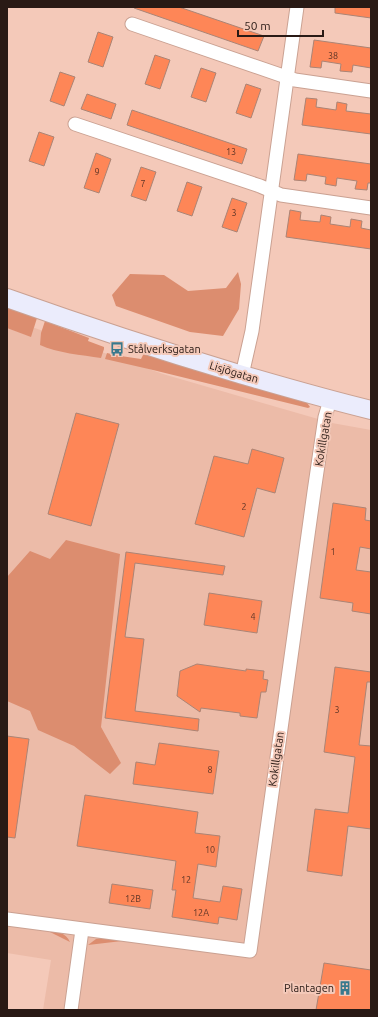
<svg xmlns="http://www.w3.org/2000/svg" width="378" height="1017" viewBox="0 0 378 1017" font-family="Ubuntu,sans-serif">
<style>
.built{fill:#ecbba8}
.green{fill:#dc8d6f}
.building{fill:#fe8657;stroke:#ab8475}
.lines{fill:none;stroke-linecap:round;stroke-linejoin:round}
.street-casing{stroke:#caa192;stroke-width:15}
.secondary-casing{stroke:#caa192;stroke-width:20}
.street{stroke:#fff;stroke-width:13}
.secondary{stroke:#ebecfc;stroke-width:18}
.labels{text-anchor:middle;stroke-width:4;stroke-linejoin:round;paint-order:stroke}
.number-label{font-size:9px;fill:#5e3526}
.poi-label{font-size:11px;fill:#291a15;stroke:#f4c9b9;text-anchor:start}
.street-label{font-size:11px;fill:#291a15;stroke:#f4c9b9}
</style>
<rect width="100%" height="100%" fill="#f4c9b9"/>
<!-- built -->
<polygon class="built" points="7,318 163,374 332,423 371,430 371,1010 43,1010 51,960 7,953"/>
<!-- green -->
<g class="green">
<polygon points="238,272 241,284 239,309 223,336 190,332 116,306 112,295 130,274 164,275 188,291 226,288"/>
<polygon points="7,306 37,318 31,337 7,328"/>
<path d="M45,321l44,17 -1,3 16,6v2l-3,9c-19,-3 -44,-5 -61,-13l1,-12z"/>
<path d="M107,353c11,3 23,4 34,6l3,-6 161,47 5,7 -2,1 -155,-38 -48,-11z"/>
<polygon points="66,540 120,554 101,727 121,763 110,774 74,746 38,730 30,711 7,701 7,577 30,551 50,559"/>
<path d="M46,930c10,2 20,2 24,12z"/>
<polygon points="101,938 122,941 88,945 96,939"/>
</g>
<!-- building -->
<g class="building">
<polygon points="134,7 179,7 264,36 258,51 134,8"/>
<polygon points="335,7 371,7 371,18 335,13"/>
<polygon points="98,32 113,37 103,67 88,62"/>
<polygon points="314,40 371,48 371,68 353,65 352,72 340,71 341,64 322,61 321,68 310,67"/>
<polygon points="155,55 170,60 160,89 145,84"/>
<polygon points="201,68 216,73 206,102 191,97"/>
<polygon points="60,72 75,77 64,106 50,101"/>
<polygon points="246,84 261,89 251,118 236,113"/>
<polygon points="87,94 116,104 111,119 81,109"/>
<polygon points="306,98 317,99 316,107 336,110 337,102 347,104 346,111 371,114 371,134 302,125"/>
<polygon points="132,110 247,149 242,164 127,125"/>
<polygon points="39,132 54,137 44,166 29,161"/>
<polygon points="96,153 111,159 99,193 84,188"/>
<polygon points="298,154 371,164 371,183 368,183 367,190 355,189 357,181 337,178 336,186 325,184 326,177 307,174 306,181 294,180"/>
<polygon points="141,167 156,172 146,201 131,196"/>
<polygon points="187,182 202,187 192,216 177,211"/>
<polygon points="232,198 247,203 237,232 222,227"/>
<polygon points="290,210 301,212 300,220 320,222 321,215 331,217 330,224 350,227 351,219 362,221 361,228 371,230 371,249 286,237"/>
<polygon points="76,413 119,424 91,526 48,514"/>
<polygon points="252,449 284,458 275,493 257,488 244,537 195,524 214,456 248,464"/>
<polygon points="333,503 366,508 365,520 371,521 371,549 360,547 356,570 371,572 371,614 352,611 353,603 320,598"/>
<polygon points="126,552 225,566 223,575 135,563 125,637 144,639 135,711 199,719 198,731 105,718"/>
<polygon points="209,593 262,601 257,633 204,625"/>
<polygon points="197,664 246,671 246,669 264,671 263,679 268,680 266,692 261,692 257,718 240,716 240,713 201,708 200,712 177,696 180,671"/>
<polygon points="335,667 371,672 371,682 367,682 359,745 371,746 371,829 348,826 342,876 307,871 315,809 348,813 355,757 324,752"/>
<polygon points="7,736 29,739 15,838 7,837"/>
<polygon points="159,743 219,751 213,794 133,784 136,762 155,765"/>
<polygon points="85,795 198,812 195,833 220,836 216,867 198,864 193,898 220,902 223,886 242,889 237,920 219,917 218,924 172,917 176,890 172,890 176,861 77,846"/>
<polygon points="112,884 153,890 150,909 109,903"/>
<polygon points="324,963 371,970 371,1010 316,1010"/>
</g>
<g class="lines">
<defs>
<g id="street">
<polyline points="132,24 295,80 371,91"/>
<polyline points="75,124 260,186 281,195 371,208"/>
<polyline points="242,375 252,331 297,7"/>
<polyline points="7,919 250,951 314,492 325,417 330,400"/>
<polyline points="71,1010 82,930"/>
</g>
<path id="secondary" d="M7,298c76,27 152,52 229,75 45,13 89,26 135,37"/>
</defs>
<!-- street casing -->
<use href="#street" class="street-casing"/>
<!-- secondary casing -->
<use href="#secondary" class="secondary-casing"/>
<!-- street -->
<use href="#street" class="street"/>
<!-- secondary -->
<use href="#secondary" class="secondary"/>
</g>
<!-- icons -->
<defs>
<symbol id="bus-bare" viewBox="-9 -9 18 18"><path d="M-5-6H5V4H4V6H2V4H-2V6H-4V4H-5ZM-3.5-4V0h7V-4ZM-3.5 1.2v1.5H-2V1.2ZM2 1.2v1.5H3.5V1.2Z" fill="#39798d" stroke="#f4c9b9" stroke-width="2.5" paint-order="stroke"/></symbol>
<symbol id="building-bare" viewBox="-9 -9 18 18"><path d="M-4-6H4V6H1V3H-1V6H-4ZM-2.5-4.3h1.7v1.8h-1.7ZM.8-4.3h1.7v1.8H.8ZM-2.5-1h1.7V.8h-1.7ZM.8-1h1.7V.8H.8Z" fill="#39798d" stroke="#f4c9b9" stroke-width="2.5" paint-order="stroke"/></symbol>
</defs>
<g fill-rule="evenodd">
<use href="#bus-bare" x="107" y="339" width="20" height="20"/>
<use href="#building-bare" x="335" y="978" width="20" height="20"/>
</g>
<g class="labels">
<!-- number labels -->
<g class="number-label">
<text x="333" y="59">38</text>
<text x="231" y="155">13</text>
<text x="97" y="175">9</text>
<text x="143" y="187">7</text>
<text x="234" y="216">3</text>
<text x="244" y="510">2</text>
<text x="333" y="555">1</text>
<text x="253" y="620">4</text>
<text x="337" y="713">3</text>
<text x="210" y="773">8</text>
<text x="210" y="853">10</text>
<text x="186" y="883">12</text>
<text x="133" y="902">12B</text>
<text x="201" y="916">12A</text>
</g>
<!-- poi labels -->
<g class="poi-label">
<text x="128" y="353">Stålverksgatan</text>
<text x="334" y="992" text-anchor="end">Plantagen</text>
</g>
<!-- street labels -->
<g class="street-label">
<text transform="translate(234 372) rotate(17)" y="4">Lisjögatan</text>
<text transform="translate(323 439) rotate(-80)" y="4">Kokillgatan</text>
<text transform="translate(276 759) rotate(-82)" y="4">Kokillgatan</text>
</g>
</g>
<!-- border -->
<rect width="378" height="1017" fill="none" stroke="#291a15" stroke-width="16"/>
<!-- scale -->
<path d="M238 30v6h85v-6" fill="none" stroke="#291a15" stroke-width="2"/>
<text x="244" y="30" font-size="12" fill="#291a15" stroke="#f4c9b9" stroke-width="3" paint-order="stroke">50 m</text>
</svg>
